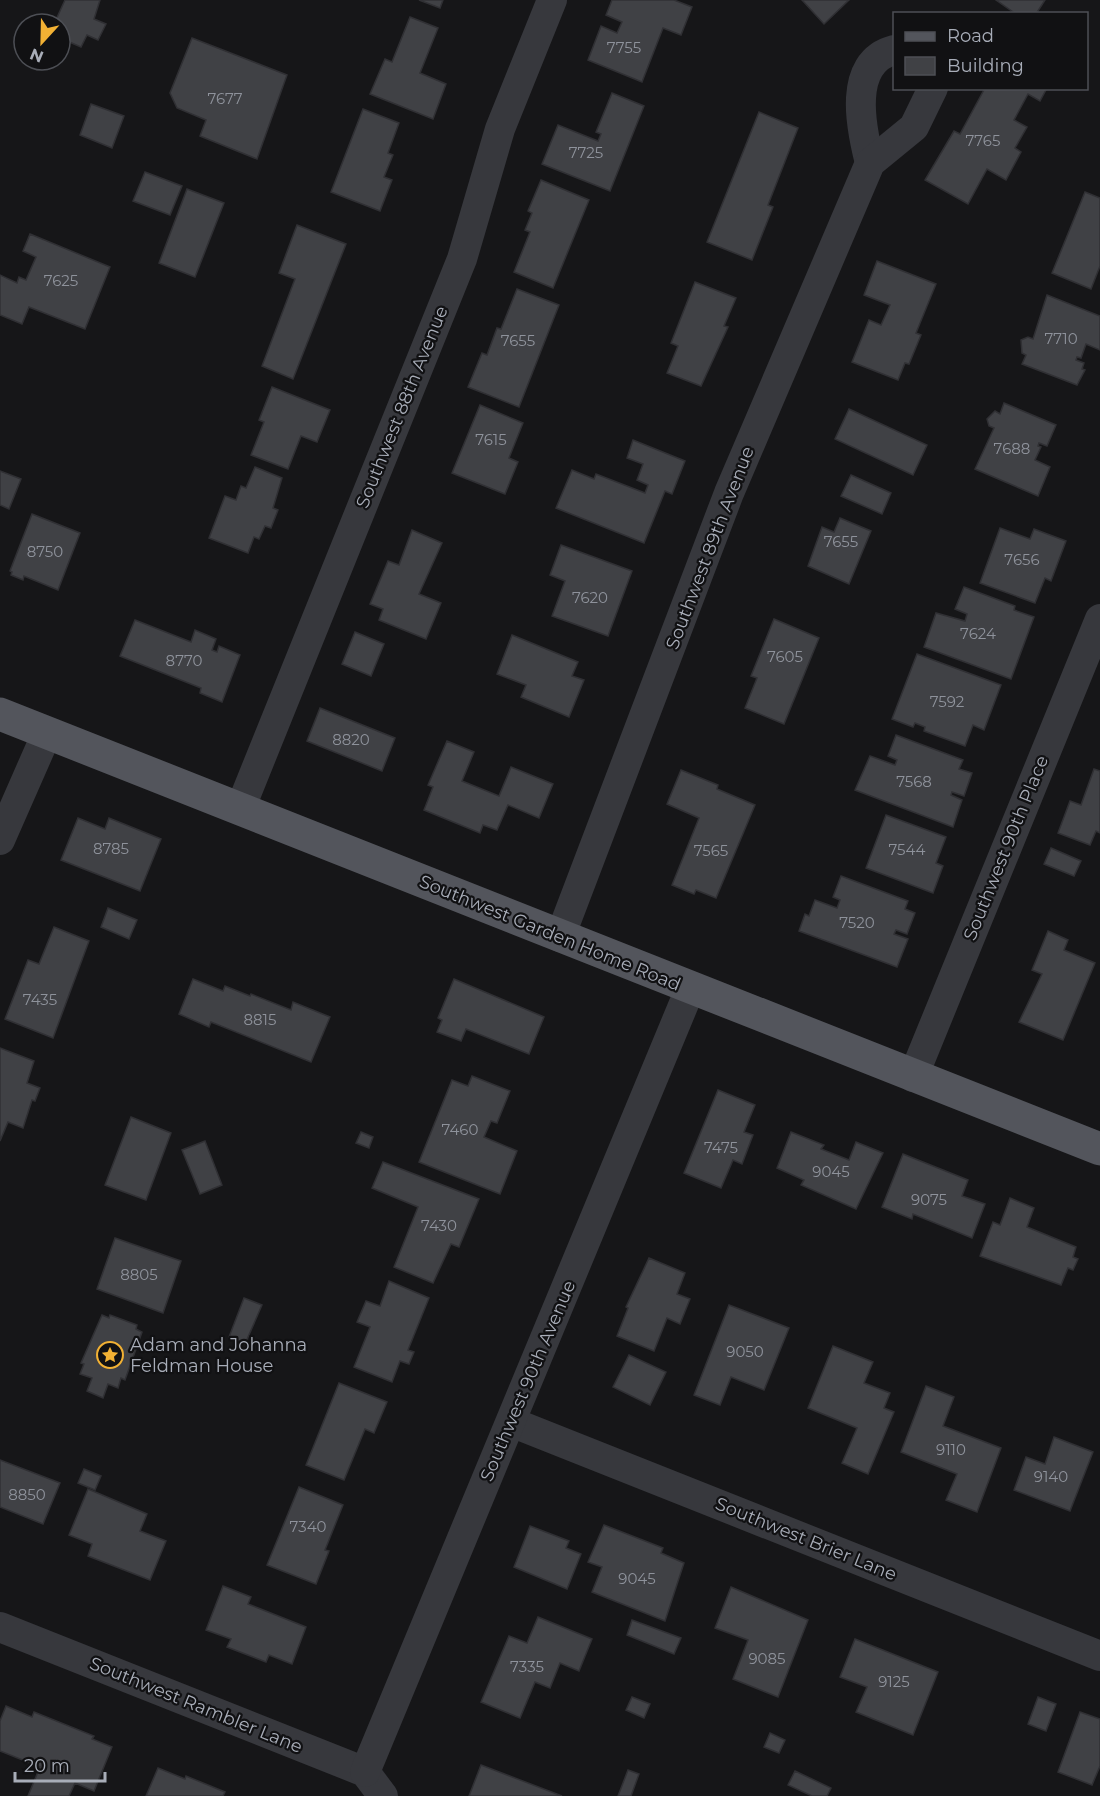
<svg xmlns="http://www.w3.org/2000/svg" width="1100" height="1796" viewBox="0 0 1100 1796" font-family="Montserrat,sans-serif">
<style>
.building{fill:#404145;stroke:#303034;stroke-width:1.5}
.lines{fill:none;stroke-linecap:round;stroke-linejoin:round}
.minor{stroke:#37383d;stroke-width:30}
.major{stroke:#53555c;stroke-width:33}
.labels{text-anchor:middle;stroke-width:4.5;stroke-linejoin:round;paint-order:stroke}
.number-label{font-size:15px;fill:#8e929b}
.street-label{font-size:18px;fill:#a8adb8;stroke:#111113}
.poi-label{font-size:18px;fill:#a8adb8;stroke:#111113;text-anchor:start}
</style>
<rect width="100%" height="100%" fill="#161618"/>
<!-- building -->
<g class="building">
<polygon points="65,0 100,0 94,19 106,24 98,40 87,35 81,47 60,38 60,24 54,24"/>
<polygon points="419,0 443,0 440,8"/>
<polygon points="612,0 674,0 692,7 681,35 663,28 642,82 588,60 601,26 617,33 622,22 606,15"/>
<polygon points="802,0 849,0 824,24"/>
<polygon points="996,0 1045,0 1036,14 1016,14"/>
<polygon points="410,17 438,28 420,73 446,84 433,119 370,94 385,59 392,62"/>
<polygon points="192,38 287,75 257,159 200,136 206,120 177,108 170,93"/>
<polygon points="985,88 1047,88 1040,101 1028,94 1014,120 1027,127 1015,148 1021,152 1006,180 987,169 968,204 925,180 954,131 960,134"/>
<polygon points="612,93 644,106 610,191 542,164 558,125 598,141 601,134 596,132"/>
<polygon points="91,104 124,116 112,148 80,135"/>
<polygon points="363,109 399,123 388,153 393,155 384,177 392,180 380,211 331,192"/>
<polygon points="759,112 798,128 768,205 773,207 752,260 707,242"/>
<polygon points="145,172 182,186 170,215 133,201"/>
<polygon points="541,180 589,200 553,288 514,272 530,232 525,230 532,213 528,211"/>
<polygon points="187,189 224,203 195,277 159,263"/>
<polygon points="1085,192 1100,198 1100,266 1091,289 1052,273"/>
<polygon points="297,225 346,244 293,379 262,366 295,279 279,273"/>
<polygon points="30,234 110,267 85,329 29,307 22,324 0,315 0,275 17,283 19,277 26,280 36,257 23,251"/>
<polygon points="877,261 936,284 916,333 921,335 909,364 905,363 898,380 852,362 869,320 881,325 890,305 864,295"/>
<polygon points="695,282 736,298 724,326 728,327 701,386 667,373 678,346 671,343"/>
<polygon points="517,289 559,305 519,407 468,387 482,353 487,355 497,328 501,329"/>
<polygon points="1047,295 1100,316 1100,350 1086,344 1081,358 1077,357 1076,360 1084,363 1082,369 1085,370 1077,385 1022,364 1026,355 1022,353 1021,340 1028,337 1033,339"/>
<polygon points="272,387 330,410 317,442 301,436 288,469 251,455 264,422 259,420"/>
<polygon points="1004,403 1056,425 1047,446 1039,443 1038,446 1041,447 1035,460 1050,467 1038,496 975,469 994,428 989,426 987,419 995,411 1000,414"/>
<polygon points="480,405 523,423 509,458 518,462 505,494 452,473"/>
<polygon points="849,409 927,445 913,475 835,439"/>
<polygon points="633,440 685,461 672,494 665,491 644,543 556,508 572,470 594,479 596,474 645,493 648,485 637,480 643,464 627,458"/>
<polygon points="255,467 282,478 273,508 278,510 271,528 265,526 259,539 254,537 248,553 209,538 225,496 236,500 241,486 246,488"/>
<polygon points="0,471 21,479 9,509 0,505"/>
<polygon points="851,475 891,493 882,514 841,496"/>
<polygon points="32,514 80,533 58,590 24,576 23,580 11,575 12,572 10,571"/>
<polygon points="840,518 871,531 849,584 808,566 822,527 834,532"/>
<polygon points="1000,528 1030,539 1034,529 1066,541 1051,581 1045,578 1035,603 980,583"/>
<polygon points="412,530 442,543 419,594 441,603 426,639 379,620 383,609 370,604 388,561 399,565"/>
<polygon points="561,545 632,571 608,636 552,616 565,581 550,575"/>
<polygon points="964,587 1015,606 1014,610 1034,617 1011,679 924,647 936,613 965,621 967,614 955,609"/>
<polygon points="774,619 819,638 784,724 745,708 757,678 751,676"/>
<polygon points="135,620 191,642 195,630 216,639 212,650 217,652 219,646 240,655 222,702 200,693 201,688 120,656"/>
<polygon points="355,632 384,644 371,676 342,664"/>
<polygon points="512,635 578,662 572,676 584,680 569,717 521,697 526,685 497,674"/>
<polygon points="917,654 1001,685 984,730 973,725 965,746 924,731 925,727 915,723 913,727 892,719"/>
<polygon points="320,708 395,738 382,771 307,741"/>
<polygon points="896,735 963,760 959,769 972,773 964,796 952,792 951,795 962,800 953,827 855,790 870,756 895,765 897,760 888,756"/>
<polygon points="447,741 474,752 462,781 499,796 511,767 553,784 539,818 508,805 497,830 483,825 480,833 424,810 433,787 428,785"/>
<polygon points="1094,769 1100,771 1100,833 1096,831 1090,845 1058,833 1070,801 1081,805"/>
<polygon points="681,770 718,785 717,789 755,805 716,898 696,890 694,894 672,885 699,818 667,804"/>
<polygon points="886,815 946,837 936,863 943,866 933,893 866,868"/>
<polygon points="78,818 105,829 109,818 161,839 140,891 61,860"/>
<polygon points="1051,848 1081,861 1074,876 1044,864"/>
<polygon points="841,876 908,901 905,909 915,913 907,934 896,930 894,934 908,939 897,967 799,931 805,914 809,916 815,900 837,908 840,900 833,897"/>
<polygon points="108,908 137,920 129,939 101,927"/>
<polygon points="54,927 89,941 53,1038 5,1019 28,960 39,964"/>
<polygon points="1048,931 1068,940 1064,950 1095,963 1063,1040 1019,1022 1042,974 1032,970"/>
<polygon points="193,979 223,991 225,986 250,996 251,994 291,1010 293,1002 330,1017 311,1062 211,1022 209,1027 179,1014"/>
<polygon points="454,979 544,1017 529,1054 466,1029 461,1041 437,1032 442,1020 438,1018"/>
<polygon points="0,1048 34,1061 27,1083 40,1088 35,1101 32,1100 23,1128 8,1122 0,1141"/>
<polygon points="472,1076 510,1091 497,1123 491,1121 484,1137 517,1151 500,1194 419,1162 452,1080 468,1086"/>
<polygon points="718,1090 755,1105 744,1132 753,1135 742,1164 733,1160 721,1188 684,1173"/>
<polygon points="131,1117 171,1133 146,1200 105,1185"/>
<polygon points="361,1132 373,1137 369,1148 356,1143"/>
<polygon points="791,1132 824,1145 821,1149 849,1160 856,1142 883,1153 856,1209 801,1185 804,1180 777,1168"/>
<polygon points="205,1141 222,1185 200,1194 182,1150"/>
<polygon points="903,1154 968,1180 962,1196 985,1204 972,1238 913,1214 912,1219 882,1207"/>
<polygon points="383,1162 479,1199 459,1247 451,1244 433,1283 394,1267 418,1207 372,1188"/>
<polygon points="1010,1198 1034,1208 1027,1227 1076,1247 1073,1257 1078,1259 1073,1270 1068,1268 1061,1285 980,1256 993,1222 1000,1225"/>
<polygon points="115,1238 181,1261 163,1313 97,1289"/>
<polygon points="649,1258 685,1273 677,1294 690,1299 680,1324 667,1318 654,1351 617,1336 628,1308 626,1307"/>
<polygon points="389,1281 429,1298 408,1350 414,1352 409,1364 400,1361 392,1382 354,1367 370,1327 357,1322 366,1301 380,1306"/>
<polygon points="244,1298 262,1305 245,1344 229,1337"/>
<polygon points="729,1305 789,1328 764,1390 731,1377 720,1405 694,1395"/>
<polygon points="102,1315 109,1318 110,1315 137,1325 136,1329 142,1332 125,1380 121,1378 118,1388 108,1384 103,1398 87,1391 92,1378 80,1374 84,1364 81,1363"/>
<polygon points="833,1346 873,1362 864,1383 890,1393 884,1408 894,1412 868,1474 842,1463 857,1428 808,1408"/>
<polygon points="629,1355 666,1372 650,1405 613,1387"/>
<polygon points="339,1383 387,1402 374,1433 365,1429 344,1480 306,1465"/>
<polygon points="926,1386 954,1397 943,1426 1001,1448 977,1512 946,1500 957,1474 901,1452"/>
<polygon points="1054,1437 1093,1452 1070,1511 1014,1490 1026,1457 1045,1464"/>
<polygon points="0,1460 60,1483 43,1524 0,1507"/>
<polygon points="84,1469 101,1476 95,1490 78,1483"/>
<polygon points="299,1487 343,1505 325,1550 329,1551 316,1584 267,1565"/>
<polygon points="88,1489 147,1514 140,1531 166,1541 150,1580 88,1556 92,1544 69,1535"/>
<polygon points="604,1525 663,1548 661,1553 684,1563 665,1621 592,1592 602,1567 588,1562"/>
<polygon points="530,1526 569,1541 566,1548 581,1554 567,1589 514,1567"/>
<polygon points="223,1586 251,1597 248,1604 306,1627 292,1664 269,1655 266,1662 227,1647 231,1639 206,1630"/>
<polygon points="731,1587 808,1620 778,1697 733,1679 748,1640 715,1628"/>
<polygon points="538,1617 592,1639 579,1671 560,1663 550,1688 535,1682 520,1718 481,1702 509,1636 527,1643"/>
<polygon points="632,1620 681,1638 674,1654 627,1635"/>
<polygon points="855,1639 938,1672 913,1735 856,1712 867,1687 840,1677"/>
<polygon points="632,1697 650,1704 644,1718 626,1710"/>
<polygon points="1038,1697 1056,1704 1046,1731 1028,1724"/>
<polygon points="6,1706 32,1717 34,1712 94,1736 92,1739 112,1747 94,1791 75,1783 69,1796 28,1796 40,1767 0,1751 0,1721"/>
<polygon points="1080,1712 1100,1719 1100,1766 1092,1785 1058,1772"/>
<polygon points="770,1733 785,1740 779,1753 764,1747"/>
<polygon points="481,1765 562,1796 469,1796"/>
<polygon points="158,1768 185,1779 186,1776 225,1792 223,1796 146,1796"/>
<polygon points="628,1770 639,1774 631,1796 618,1796"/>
<polygon points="795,1771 831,1788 827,1796 812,1796 788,1785"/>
</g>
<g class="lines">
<!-- minor -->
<g class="minor">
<path d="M870,163c-9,-35 -23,-101 24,-113"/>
<polyline points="240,809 462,259 500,129 552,0"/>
<polyline points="0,840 47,733"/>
<polyline points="560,937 729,493 870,163 914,127 933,88"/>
<polyline points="913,1077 1100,619"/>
<polyline points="511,1422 1100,1656"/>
<polyline points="0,1627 365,1772 383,1796"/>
<polyline points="365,1772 690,989"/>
</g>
<!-- major -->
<polyline class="major" points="0,714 1100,1149"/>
</g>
<!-- icons -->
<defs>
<symbol id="sight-ring" viewBox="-11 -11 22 22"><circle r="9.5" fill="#111113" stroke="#f2b134" stroke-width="1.5"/><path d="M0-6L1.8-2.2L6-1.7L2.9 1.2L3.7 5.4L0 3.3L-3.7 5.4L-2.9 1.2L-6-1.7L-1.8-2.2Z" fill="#f2b134"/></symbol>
</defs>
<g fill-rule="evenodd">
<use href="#sight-ring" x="95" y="1340" width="30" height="30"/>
</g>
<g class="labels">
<!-- number labels -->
<g class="number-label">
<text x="624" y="53">7755</text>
<text x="225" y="104">7677</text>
<text x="983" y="146">7765</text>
<text x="586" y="158">7725</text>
<text x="61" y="286">7625</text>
<text x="1061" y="344">7710</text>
<text x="518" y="346">7655</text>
<text x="491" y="445">7615</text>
<text x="1012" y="454">7688</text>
<text x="841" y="547">7655</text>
<text x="45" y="557">8750</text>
<text x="1022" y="565">7656</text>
<text x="590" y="603">7620</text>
<text x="978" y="639">7624</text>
<text x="785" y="662">7605</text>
<text x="184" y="666">8770</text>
<text x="947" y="707">7592</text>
<text x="351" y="745">8820</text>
<text x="914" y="787">7568</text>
<text x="111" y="854">8785</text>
<text x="907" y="855">7544</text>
<text x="711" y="856">7565</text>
<text x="857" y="928">7520</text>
<text x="40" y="1005">7435</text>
<text x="260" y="1025">8815</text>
<text x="460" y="1135">7460</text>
<text x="721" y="1153">7475</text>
<text x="831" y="1177">9045</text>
<text x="929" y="1205">9075</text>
<text x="439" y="1231">7430</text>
<text x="139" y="1280">8805</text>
<text x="745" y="1357">9050</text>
<text x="951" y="1455">9110</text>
<text x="1051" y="1482">9140</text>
<text x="27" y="1500">8850</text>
<text x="308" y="1532">7340</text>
<text x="637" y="1584">9045</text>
<text x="767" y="1664">9085</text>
<text x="527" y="1672">7335</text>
<text x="894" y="1687">9125</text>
</g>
<!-- street labels -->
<g class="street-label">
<text transform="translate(402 407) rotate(-68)" y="6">Southwest 88th Avenue</text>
<text transform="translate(710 548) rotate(-69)" y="6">Southwest 89th Avenue</text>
<text transform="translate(1006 848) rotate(-68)" y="6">Southwest 90th Place</text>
<text transform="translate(550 933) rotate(22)" y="6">Southwest Garden Home Road</text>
<text transform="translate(528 1381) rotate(-67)" y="6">Southwest 90th Avenue</text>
<text transform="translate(806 1539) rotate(22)" y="6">Southwest Brier Lane</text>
<text transform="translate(196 1705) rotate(22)" y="6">Southwest Rambler Lane</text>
</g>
<!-- poi labels -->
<g class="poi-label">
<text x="130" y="1351">Adam and Johanna<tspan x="130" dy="21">Feldman House</tspan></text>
</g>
</g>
<!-- legend -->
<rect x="893" y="12" width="195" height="78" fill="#111113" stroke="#4d4f55" stroke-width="1.5"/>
<rect x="905" y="32" width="30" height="9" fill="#53555c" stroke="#4d4f55" stroke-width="1.5"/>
<text x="947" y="42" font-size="18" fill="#a8adb8">Road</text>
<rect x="905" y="57" width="30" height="18" fill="#404145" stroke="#4d4f55" stroke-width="1.5"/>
<text x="947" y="72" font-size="18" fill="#a8adb8">Building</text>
<!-- north arrow -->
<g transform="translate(42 42) rotate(202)"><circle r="28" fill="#111113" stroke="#4d4f55" stroke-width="1.5"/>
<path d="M0-4.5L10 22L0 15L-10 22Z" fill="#f2b134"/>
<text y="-9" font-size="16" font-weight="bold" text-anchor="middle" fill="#a8adb8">N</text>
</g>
<!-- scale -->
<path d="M15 1772v9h90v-9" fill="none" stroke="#a8adb8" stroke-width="3"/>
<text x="24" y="1772" font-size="18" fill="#a8adb8" stroke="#111113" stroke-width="4.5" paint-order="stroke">20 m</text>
</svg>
